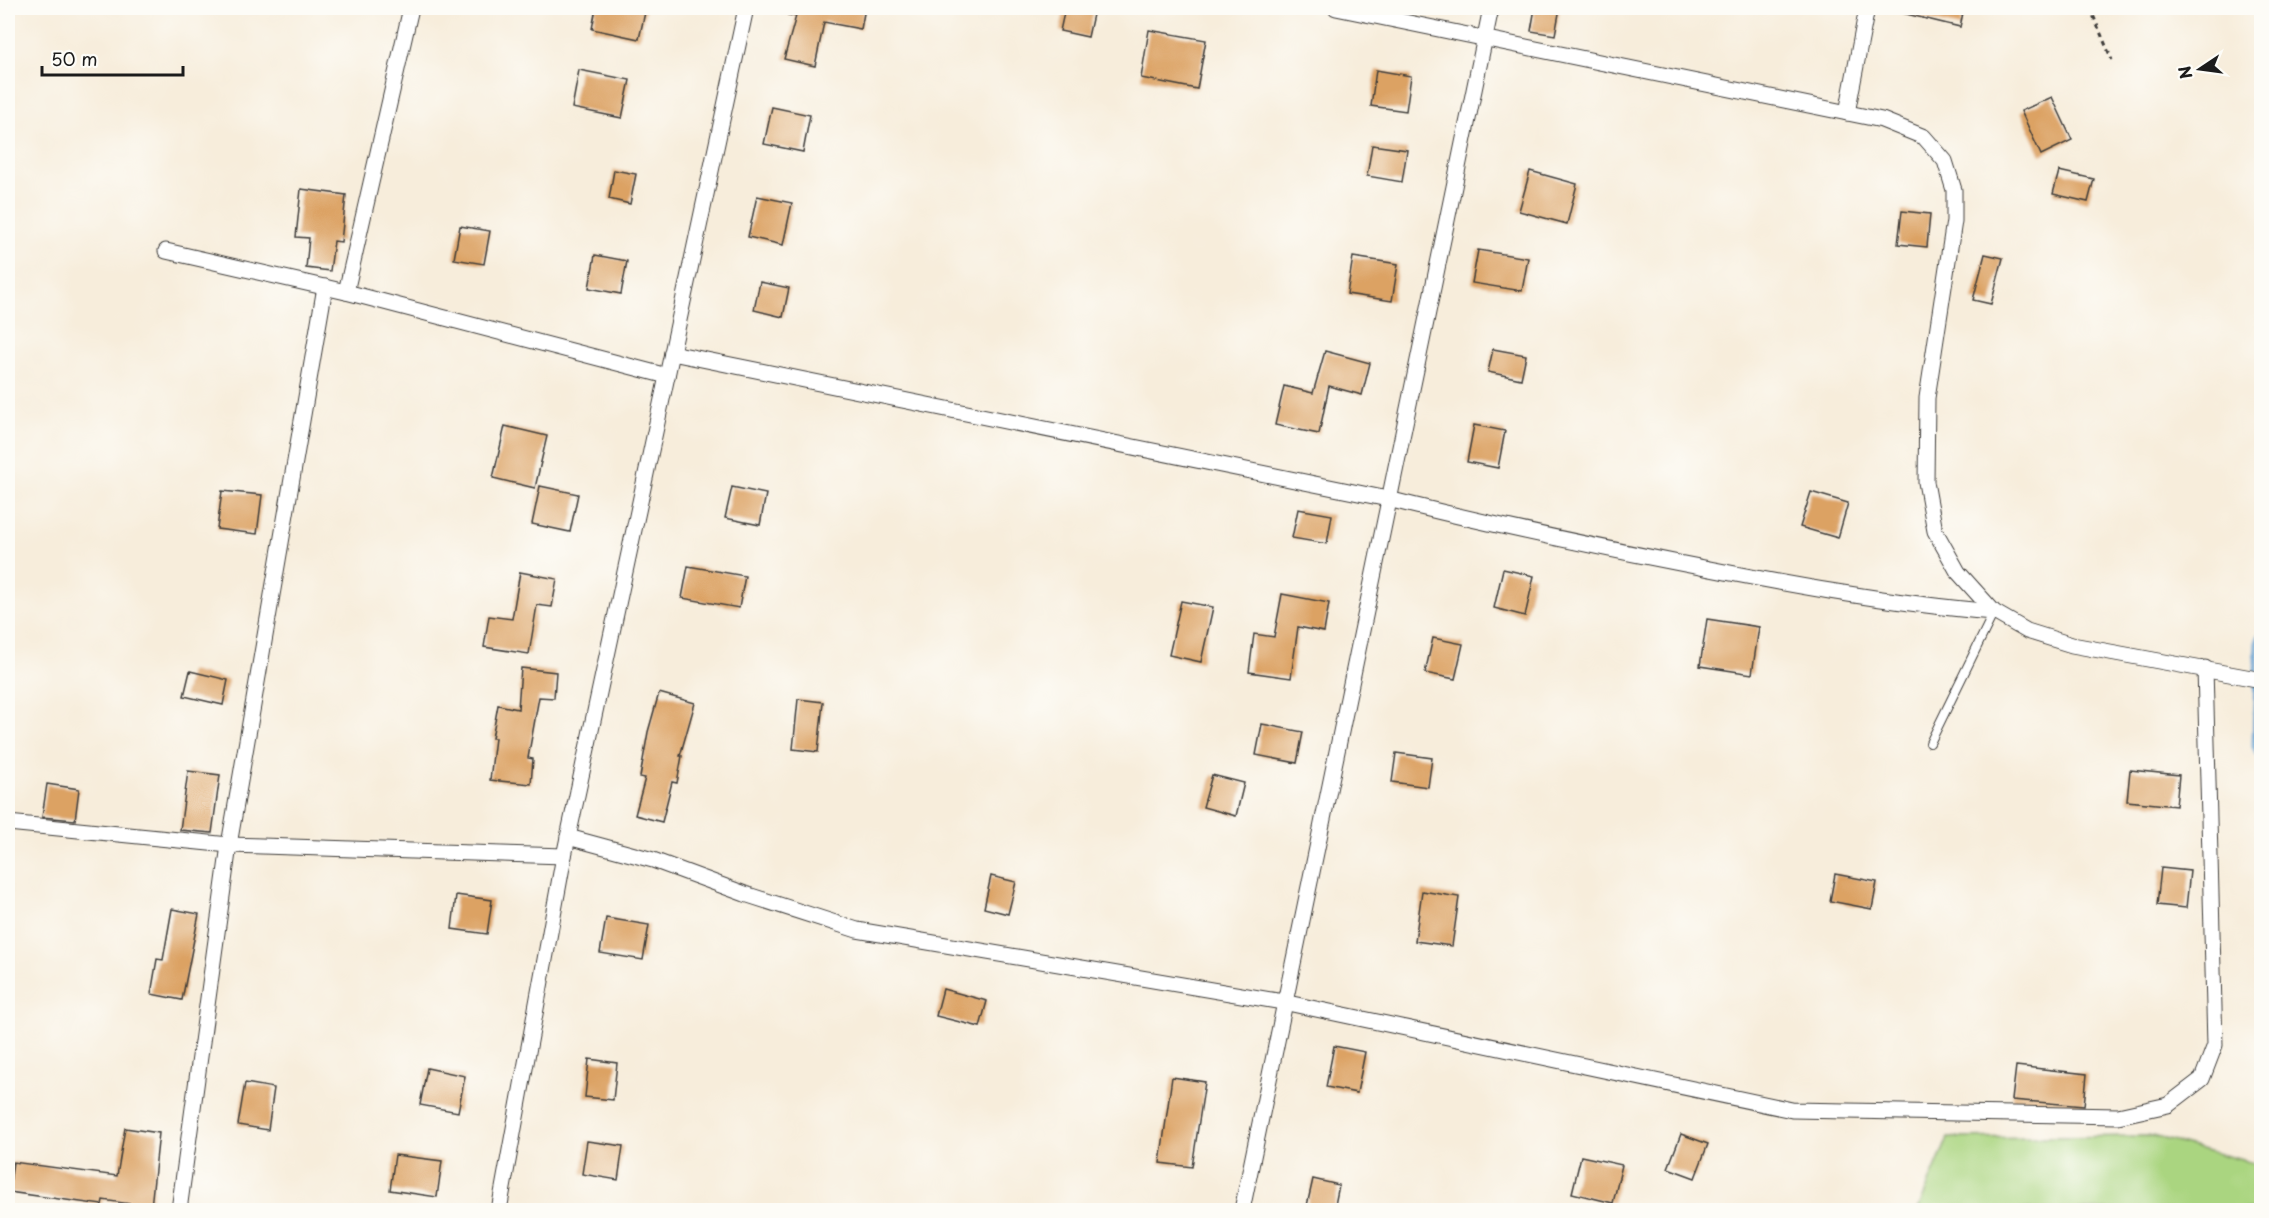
<svg xmlns="http://www.w3.org/2000/svg" width="2269" height="1218" viewBox="0 0 2269 1218" font-family="'Playpen Sans',sans-serif">
<style>
.green{fill:#aad580;stroke:#63784e;stroke-width:1.5}
.lines{fill:none;stroke-linecap:round;stroke-linejoin:round}
.stream{stroke:#60a2d3;stroke-width:5}
.building{fill:#dca263}
.service-casing{stroke:#3d3b39;stroke-width:10}
.minor-casing{stroke:#3d3b39;stroke-width:17}
.path{stroke:#3d3b39;stroke-width:3;stroke-dasharray:4.5 4.5;stroke-linecap:butt}
.service{stroke:#fff;stroke-width:8}
.minor{stroke:#fff;stroke-width:15}
</style>
<rect width="100%" height="100%" fill="#fdfcf7"/>
<filter id="ink" filterUnits="userSpaceOnUse"><feTurbulence type="fractalNoise" baseFrequency=".0167" numOctaves="2"/><feDisplacementMap in="SourceGraphic" scale="12" xChannelSelector="R" yChannelSelector="G"/><feConvolveMatrix kernelMatrix="1 2 1 2 8 2 1 2 1" color-interpolation-filters="sRGB"/></filter>
<filter id="wash" filterUnits="userSpaceOnUse"><feTurbulence type="fractalNoise" baseFrequency=".008" numOctaves="4" result="noise"/><feDisplacementMap in="SourceGraphic" scale="24" xChannelSelector="R" yChannelSelector="G"/><feGaussianBlur stdDeviation="1.35" result="paint"/><feColorMatrix in="noise" values="0 0 0 0 0 0 0 0 0 0 0 0 0 0 0 0 0 1.4 0 .05"/><feComposite in="paint" operator="in"/></filter>
<g filter="url(#wash)">
<rect width="100%" height="100%" fill="#f7eddb"/>
<!-- green -->
<polygon class="green" points="2153,1136 2261,1165 2261,1210 1918,1210 1948,1138"/>
<g class="lines">
<!-- stream -->
<polyline class="stream" points="2262,631 2257,642 2254,747 2262,760"/>
</g>
<g id="blocks">
<!-- building -->
<g class="building">
<polygon points="596,8 646,8 639,39 592,29"/>
<polygon points="788,8 865,8 861,29 824,22 815,66 784,59 796,16 788,15"/>
<polygon points="1065,8 1094,10 1088,37 1060,31"/>
<polygon points="1535,8 1560,8 1555,35 1531,31"/>
<polygon points="1903,8 1964,8 1960,27 1902,13"/>
<polygon points="1149,30 1206,40 1197,89 1141,78"/>
<polygon points="579,70 630,80 622,118 572,108"/>
<polygon points="1376,70 1411,76 1406,111 1371,106"/>
<polygon points="2052,97 2072,140 2041,155 2021,111"/>
<polygon points="772,107 810,115 803,152 764,144"/>
<polygon points="1372,145 1407,150 1402,182 1367,176"/>
<polygon points="614,170 636,174 630,204 609,199"/>
<polygon points="1530,171 1577,184 1567,224 1519,211"/>
<polygon points="2059,171 2094,179 2088,202 2053,194"/>
<polygon points="301,189 346,195 341,242 334,241 330,271 306,268 309,238 296,237"/>
<polygon points="757,196 792,203 783,245 748,237"/>
<polygon points="1902,211 1930,214 1927,247 1898,244"/>
<polygon points="460,226 490,231 484,264 454,259"/>
<polygon points="1478,250 1528,258 1522,291 1472,283"/>
<polygon points="1985,254 2003,258 1991,304 1973,300"/>
<polygon points="595,255 627,261 621,294 589,288"/>
<polygon points="1353,257 1398,264 1392,301 1347,294"/>
<polygon points="760,282 789,288 783,317 754,310"/>
<polygon points="1493,349 1526,355 1521,379 1488,372"/>
<polygon points="1325,351 1370,363 1362,395 1329,386 1319,434 1275,425 1284,386 1313,393"/>
<polygon points="1474,425 1505,431 1498,468 1467,462"/>
<polygon points="505,426 547,436 535,488 493,478"/>
<polygon points="540,486 578,494 570,532 532,524"/>
<polygon points="732,487 766,494 760,525 725,518"/>
<polygon points="222,491 262,495 257,534 217,529"/>
<polygon points="1811,492 1848,503 1838,538 1800,527"/>
<polygon points="1298,509 1332,515 1327,544 1292,538"/>
<polygon points="688,566 745,576 739,608 682,598"/>
<polygon points="1503,569 1534,576 1525,616 1494,608"/>
<polygon points="520,572 557,579 552,607 537,605 529,654 484,647 489,616 512,619"/>
<polygon points="1282,594 1329,603 1324,632 1298,627 1291,678 1249,672 1254,634 1274,637"/>
<polygon points="1181,601 1213,607 1201,662 1169,655"/>
<polygon points="1707,619 1759,627 1752,674 1700,666"/>
<polygon points="1433,638 1463,644 1455,679 1425,673"/>
<polygon points="521,668 556,672 554,698 539,697 528,758 533,759 531,784 490,780 495,738 492,738 498,705 518,709"/>
<polygon points="190,671 228,680 223,705 184,696"/>
<polygon points="659,693 695,703 680,756 682,756 677,783 672,782 662,822 635,815 645,778 640,777 648,732"/>
<polygon points="798,699 823,702 818,752 793,749"/>
<polygon points="1262,724 1303,732 1297,763 1256,755"/>
<polygon points="1396,753 1432,758 1428,787 1392,782"/>
<polygon points="2130,770 2179,775 2176,806 2127,801"/>
<polygon points="188,771 220,775 212,833 180,830"/>
<polygon points="1212,775 1244,783 1236,816 1203,807"/>
<polygon points="47,784 79,789 75,820 42,817"/>
<polygon points="2161,868 2190,871 2186,908 2157,905"/>
<polygon points="1835,874 1877,882 1872,909 1830,901"/>
<polygon points="991,876 1016,882 1008,914 984,908"/>
<polygon points="1422,891 1459,897 1452,946 1415,941"/>
<polygon points="456,895 492,900 487,934 452,929"/>
<polygon points="172,909 199,914 182,1000 151,994 157,959 163,960"/>
<polygon points="606,918 649,925 643,960 600,953"/>
<polygon points="943,989 987,1001 980,1027 936,1016"/>
<polygon points="1334,1046 1365,1052 1357,1093 1326,1087"/>
<polygon points="589,1059 617,1063 613,1100 585,1097"/>
<polygon points="2016,1066 2087,1074 2084,1106 2012,1100"/>
<polygon points="427,1068 465,1076 458,1112 420,1105"/>
<polygon points="1172,1077 1205,1082 1192,1167 1160,1163"/>
<polygon points="245,1083 274,1088 268,1130 238,1125"/>
<polygon points="125,1128 159,1133 151,1207 103,1200 102,1205 9,1192 13,1162 117,1176"/>
<polygon points="1681,1134 1708,1144 1695,1178 1668,1168"/>
<polygon points="587,1141 623,1146 618,1180 582,1174"/>
<polygon points="395,1155 442,1161 437,1197 390,1190"/>
<polygon points="1581,1156 1622,1165 1613,1203 1572,1193"/>
<polygon points="1313,1179 1339,1185 1334,1210 1306,1210"/>
</g>
</g>
</g>
<g filter="url(#ink)">
<use href="#blocks" fill-opacity="0" stroke="#3d3b39" stroke-width="1.5"/>
<g class="lines">
<defs>
<polyline id="service" points="1930,743 1994,612"/>
<g id="minor">
<polyline points="1336,8 1882,120 1924,137 1945,161 1954,190 1954,221 1927,398 1926,482 1935,531 1958,572 1994,612 2027,631 2072,645 2262,680"/>
<polyline points="1847,113 1867,8"/>
<polyline points="166,251 346,292 667,376"/>
<polyline points="346,292 411,8"/>
<path d="M672,353l716,146c95,24 190,44 286,63 106,21 211,41 320,50"/>
<polyline points="8,823 229,845 564,856"/>
<polyline points="568,837 653,860 745,894 857,930 1283,1002 1792,1110 2118,1116 2168,1105 2202,1079 2215,1045 2205,668"/>
<polyline points="179,1210 229,845 325,287"/>
<polyline points="499,1210 564,856 746,8"/>
<polyline points="1242,1210 1491,8"/>
</g>
</defs>
<!-- service casing -->
<use href="#service" class="service-casing"/>
<!-- minor casing -->
<use href="#minor" class="minor-casing"/>
<!-- path -->
<polyline class="path" points="2090,8 2112,60"/>
<!-- service -->
<use href="#service" class="service"/>
<!-- minor -->
<use href="#minor" class="minor"/>
</g>
</g>
<!-- margin -->
<rect width="2269" height="1218" fill="none" stroke="#fdfcf7" stroke-width="30"/>
<!-- north arrow -->
<g transform="translate(2200 69) rotate(257)" stroke="#fdfcf7" stroke-width="4.5" paint-order="stroke">
<path d="M0-4.5L10 22L0 15L-10 22Z" fill="#1c1c1c"/>
<text y="-9" font-size="16" font-weight="bold" text-anchor="middle" fill="#1c1c1c">N</text>
</g>
<!-- scale -->
<path d="M42 66v9h141v-9" fill="none" stroke="#1c1c1c" stroke-width="3"/>
<text x="51" y="66" font-size="18" fill="#1c1c1c" stroke="#fdfcf7" stroke-width="4.5" paint-order="stroke">50 m</text>
</svg>
